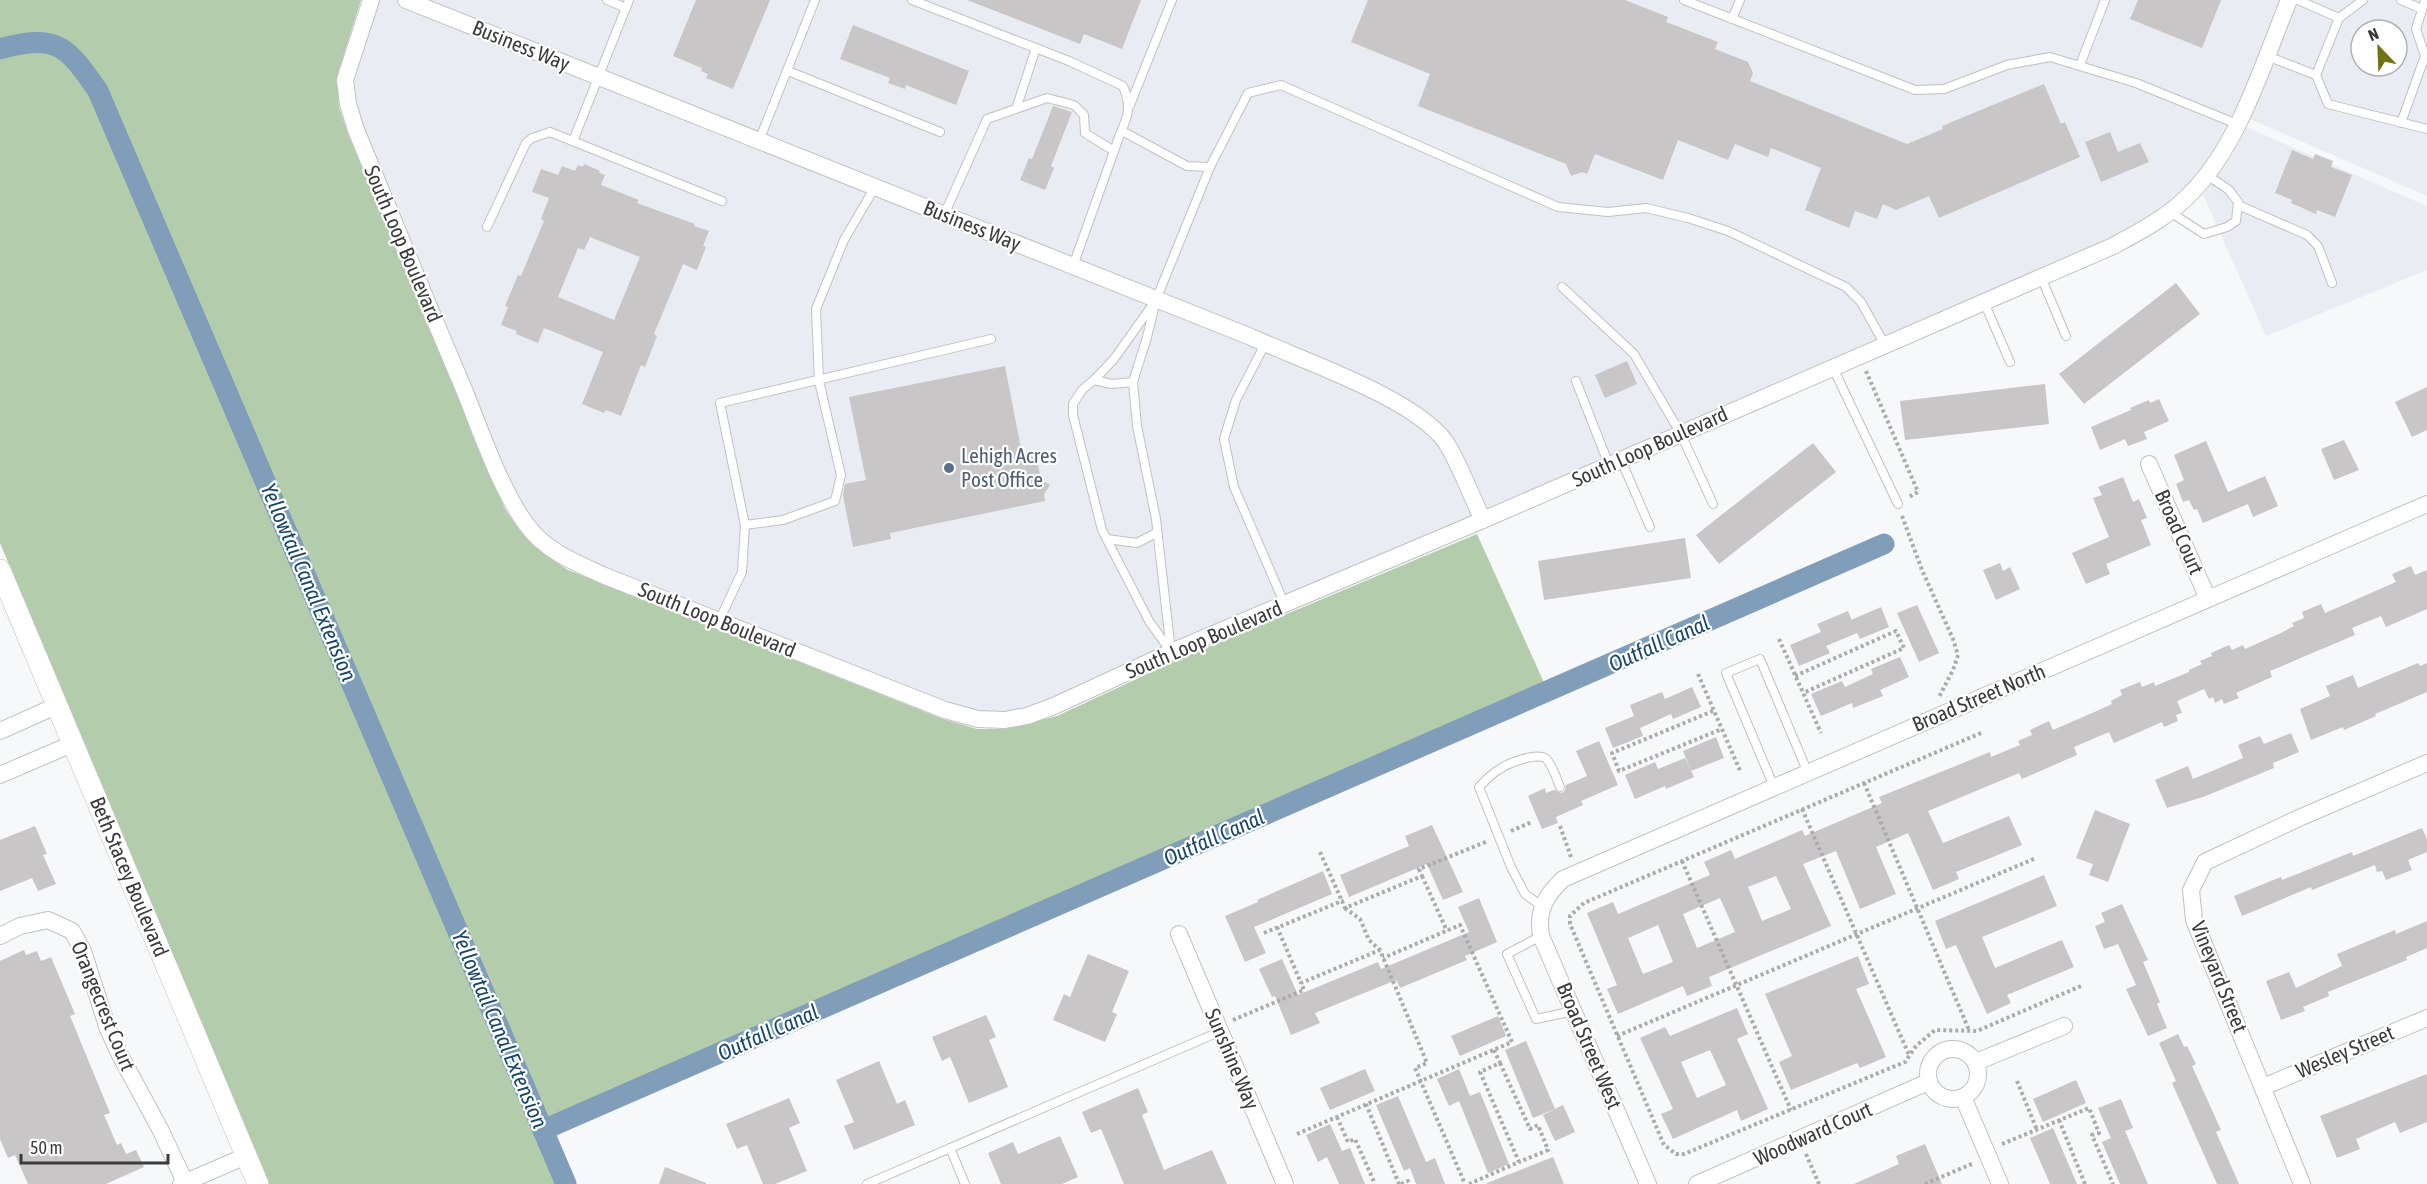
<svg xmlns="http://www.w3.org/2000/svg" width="2427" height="1184" viewBox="0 0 2427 1184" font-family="'Asap Condensed',sans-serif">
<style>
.built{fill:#eaecf4;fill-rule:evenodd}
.forest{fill:#b3cdac}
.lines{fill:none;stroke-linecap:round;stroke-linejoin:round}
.canal{stroke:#809dba;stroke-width:21}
.building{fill:#c8c6c6;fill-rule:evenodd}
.service-casing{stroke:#c1c1c2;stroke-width:10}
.minor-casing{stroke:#c1c1c2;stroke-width:18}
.tertiary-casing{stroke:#c1c1c2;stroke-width:22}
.path{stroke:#ababac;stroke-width:4;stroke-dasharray:3 3;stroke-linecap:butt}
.service{stroke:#fff;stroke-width:8}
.minor{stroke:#fff;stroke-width:16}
.tertiary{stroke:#fff;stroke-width:21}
.service-dot{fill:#5c6f8a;stroke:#fff;stroke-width:2}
.labels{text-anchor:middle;stroke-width:4.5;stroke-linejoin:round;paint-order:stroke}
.street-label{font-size:21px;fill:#3b3b3c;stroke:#fff}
.service-label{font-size:21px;fill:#4e5e75;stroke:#fff;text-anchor:start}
.water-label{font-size:22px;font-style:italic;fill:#17466d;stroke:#fff}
</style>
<rect width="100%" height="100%" fill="#f7f8f9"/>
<!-- built -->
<g class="built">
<path d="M371,0h2056v196l-186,-81 -71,97 -1116,494 -76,13 -373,-143 -78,-50 -179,-422zM2361,30h36v36h-36z"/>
<polygon points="2246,127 2427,206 2427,270 2266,336 2203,195 2231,157"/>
</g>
<!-- forest -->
<path class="forest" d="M0,0h361l-24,76 2,31 9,27 157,375c17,27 36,44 63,61l375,149 34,10h28l52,-13 118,-55 302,-127 69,153 -1001,433 27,64h-303l-269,-641z"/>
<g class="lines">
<!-- canal -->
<g class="canal">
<path d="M0,49c57,-16 67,-3 98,42l468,1093"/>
<polyline points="543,1130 1884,544"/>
</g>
</g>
<!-- building -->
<g class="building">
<polygon points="696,0 770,0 733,89 706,78 708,74 701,71 702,68 673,56"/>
<polygon points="967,0 1141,0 1122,49 1084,34 1080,44"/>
<polygon points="1368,0 1625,0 1668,17 1666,22 1718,42 1715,49 1748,62 1753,73 1750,81 1907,144 1943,129 1942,126 2044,84 2061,124 2065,122 2080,157 1939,218 1929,196 1896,210 1883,204 1877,219 1855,211 1849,228 1805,210 1821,168 1771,148 1768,157 1735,144 1728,160 1678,140 1663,180 1595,154 1587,174 1582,172 1571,176 1566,164 1418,106 1430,74 1351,42"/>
<polygon points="2138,0 2221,0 2202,48 2130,19"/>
<polygon points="853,25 969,71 956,105 906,85 905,89 888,83 890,78 840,59"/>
<polygon points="1053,106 1072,112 1051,166 1054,168 1045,190 1020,180 1029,158 1032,159"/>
<polygon points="2110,132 2118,152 2140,143 2149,162 2101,182 2085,142"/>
<polygon points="2292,150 2313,159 2315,154 2333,161 2331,167 2352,175 2335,217 2317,210 2316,214 2291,203 2292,200 2275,193"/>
<path d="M584,164l16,7 -1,2 6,2 -4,10 38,15 -2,3 58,21 -1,2 15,5 -6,15 3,1 -9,23 -14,-6 -29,70 3,2 -12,31 -4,-2 -20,51 -15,-6 -2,3 -22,-9 21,-52 -59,-24 -6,15 -22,-9 1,-3 -16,-6 7,-18 -3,-1 13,-31 3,1 23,-55 -3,-2 8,-21 -17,-6 9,-23 17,6 4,-9 13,5 3,-6 5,2zM590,237l50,20 -26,63 -56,-23 20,-49 6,2z"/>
<polygon points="2176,283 2200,314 2084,404 2059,374"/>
<polygon points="1627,361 1637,384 1605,398 1595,375"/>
<polygon points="1005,366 1023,459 1036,456 1041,479 1050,485 1044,494 1045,501 890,533 891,539 853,547 843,495 845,484 866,480 849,397"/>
<polygon points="2045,384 2049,424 1905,440 1900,401"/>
<polygon points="2427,387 2427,430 2412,437 2395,402"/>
<polygon points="2159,399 2169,421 2144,432 2147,439 2128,446 2125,439 2100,450 2091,427 2131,410 2130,408 2149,400 2150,403"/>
<polygon points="2344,440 2359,470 2334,480 2321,449"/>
<polygon points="2206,441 2228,492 2265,476 2278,506 2253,517 2248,504 2203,523 2197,509 2194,510 2189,500 2183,502 2176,484 2184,480 2174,455"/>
<polygon points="1813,443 1836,472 1719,564 1696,535"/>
<polygon points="2123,477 2133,502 2139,499 2147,518 2141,520 2151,545 2106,564 2110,574 2086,584 2072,553 2109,537 2093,498 2102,495 2098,487"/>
<polygon points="1685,538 1691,578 1544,600 1538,561"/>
<polygon points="2000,563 2003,571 2010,567 2020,589 1996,600 1983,570"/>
<path d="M2411,566l4,9 12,-5v39l-41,18 -5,-11 -29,12 3,7 -85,36 2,6 -36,16 3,5 -15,6 -2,-5 -7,4 -2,-6 -4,2 -5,-10 -27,12 5,12 -6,2 2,6 -14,6 -2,-5 -48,21 -5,-11 -35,15 3,8 -55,24 -3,-6 -91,38 15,32 66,-27 13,29 -66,27 3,7 -26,11 -25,-57 -32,14 20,47 -36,15 -24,-58 -33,13 28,62 -122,51 3,9 -25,10 -4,-10 -65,28 -11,-25 10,-4 -30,-72 26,-11 5,12 92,-39 -6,-13 27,-12 4,9 67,-29 3,6 77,-33 -3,-6 111,-45 1,5 29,-12 -2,-4 14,-6 -2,-5 19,-9 4,9 46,-20 13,-6 -1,-3 11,-6 -2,-5 20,-8 2,5 12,-5 1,4 34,-14v-2l13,-6 -2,-3 12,-5 -1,-3 18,-8 3,5 11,-5 2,4 36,-16 13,-7 -2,-3 12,-5 -2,-6 19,-8 4,9 46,-20 25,-11 -4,-8zM1776,876l15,33 -29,12 -14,-34zM1720,898l15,34 -38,16 -14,-34zM1658,925l15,37 -30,12 -15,-36z"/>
<polygon points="1917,605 1939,653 1919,662 1897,613"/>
<polygon points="1881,607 1889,627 1860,639 1851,620"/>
<polygon points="1848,611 1857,633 1826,646 1830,653 1799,666 1790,645 1821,632 1817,624"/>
<polygon points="1900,657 1909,677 1880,690 1883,696 1853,708 1852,703 1821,716 1811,694 1842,681 1845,687 1873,674 1871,669"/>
<polygon points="2418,663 2420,666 2427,663 2427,692 2375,714 2376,716 2344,730 2343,727 2311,740 2300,709 2330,696 2326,686 2353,675 2358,688"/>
<polygon points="1692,687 1701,707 1673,719 1671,714 1640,728 1643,736 1613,748 1605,728 1634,716 1630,705 1662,692 1665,699"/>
<polygon points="2291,733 2299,752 2273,763 2274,768 2203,797 2167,808 2155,780 2188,766 2193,779 2243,758 2238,745 2260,736 2264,744"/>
<polygon points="1716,737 1724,758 1691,771 1683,751"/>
<polygon points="1599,741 1618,785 1581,801 1583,805 1556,817 1558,823 1542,829 1528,796 1545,788 1546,793 1554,790 1562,793 1565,790 1566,785 1587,776 1576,751"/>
<polygon points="1685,758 1694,777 1666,789 1665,786 1635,799 1625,775 1655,762 1658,769"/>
<polygon points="2095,810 2130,824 2108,882 2089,875 2093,864 2076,858"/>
<polygon points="1432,825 1463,892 1443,900 1427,864 1349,897 1340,875 1409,846 1405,836"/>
<polygon points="35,826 47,854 43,855 56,884 38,891 32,878 0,891 0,840"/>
<polygon points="2422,828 2427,839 2427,852 2408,860 2412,870 2386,880 2382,871 2377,872 2375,865 2312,890 2311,887 2242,916 2234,896 2281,877 2282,880 2352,852 2353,856"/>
<polygon points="1323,871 1332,894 1254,927 1266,953 1245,962 1225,916 1258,902 1257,900"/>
<polygon points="2044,875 2057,906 1982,937 1995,968 2062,940 2074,967 2007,995 2011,1003 1987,1014 1956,945 1946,949 1935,921"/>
<polygon points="1479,898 1497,942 1465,956 1467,960 1400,988 1396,980 1315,1013 1320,1023 1291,1035 1275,996 1272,997 1259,969 1282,959 1298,995 1378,962 1381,969 1469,932 1458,907"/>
<polygon points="2122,904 2148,960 2143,962 2160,1002 2157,1004 2167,1028 2148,1036 2126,989 2136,985 2118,944 2104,949 2095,926 2105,922 2101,913"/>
<polygon points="2427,921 2427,948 2406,957 2407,960 2328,992 2329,996 2303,1007 2305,1011 2281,1020 2266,981 2289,972 2296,988 2342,966 2337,954 2395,930 2396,934"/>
<polygon points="24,950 26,955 37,951 41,961 51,957 75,1014 70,1016 110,1113 104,1115 117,1145 121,1143 126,1154 136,1150 144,1167 106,1184 28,1184 15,1155 8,1158 0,1139 0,961"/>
<polygon points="1088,954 1129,971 1112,1012 1117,1014 1105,1042 1053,1020 1064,994 1070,997"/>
<polygon points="1858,956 1869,984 1856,989 1886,1057 1860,1068 1857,1063 1791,1090 1779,1062 1792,1056 1765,994"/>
<path d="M1737,1008l11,26 -11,5 31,70 -27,12 -4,-11 -64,29 -12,-25 12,-5 -33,-71 25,-11 5,9zM1710,1050l16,35 -29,13 -16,-36z"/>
<polygon points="986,1015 996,1037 989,1040 1008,1087 969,1103 950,1057 942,1061 932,1037"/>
<polygon points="1498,1016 1506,1036 1460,1056 1451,1036"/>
<polygon points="2178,1034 2184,1047 2187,1046 2196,1064 2192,1066 2221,1130 2216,1132 2239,1184 2217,1184 2172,1083 2176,1081 2159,1043"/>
<polygon points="1526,1041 1555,1109 1533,1118 1505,1050"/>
<polygon points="879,1061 897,1104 905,1100 915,1125 854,1150 844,1126 854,1122 836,1080"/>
<polygon points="1365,1069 1375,1091 1330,1110 1320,1088"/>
<polygon points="1459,1069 1470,1096 1465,1098 1480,1092 1509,1164 1488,1173 1459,1101 1449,1106 1437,1079"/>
<polygon points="2427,1074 2427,1122 2400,1133 2395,1122 2356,1139 2360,1149 2337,1158 2320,1116"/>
<polygon points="2076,1080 2086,1103 2043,1122 2033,1099"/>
<polygon points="1138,1088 1148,1112 1142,1115 1164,1170 1212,1150 1227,1184 1124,1184 1101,1129 1091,1133 1082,1112"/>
<polygon points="1398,1096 1426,1162 1435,1158 1445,1184 1416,1184 1410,1168 1404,1171 1376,1105"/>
<polygon points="789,1098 800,1123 789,1128 807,1171 775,1184 763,1184 747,1145 737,1149 726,1124"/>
<polygon points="2121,1099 2133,1128 2125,1131 2148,1184 2120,1184 2102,1142 2111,1138 2098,1108"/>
<polygon points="1563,1105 1575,1132 1555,1141 1543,1115"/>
<polygon points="1330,1124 1342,1151 1350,1148 1365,1184 1339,1184 1327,1157 1318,1162 1306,1135"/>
<polygon points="2053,1128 2077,1184 2050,1184 2030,1138"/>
<polygon points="1060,1136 1078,1177 1062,1184 1001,1184 988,1153 1013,1142 1018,1154"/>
<polygon points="1925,1144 1942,1184 1854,1184 1899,1164 1896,1156"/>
<polygon points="1553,1157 1564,1184 1487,1184 1487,1183"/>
<polygon points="665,1167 706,1183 706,1184 659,1184"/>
</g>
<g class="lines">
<defs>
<g id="service">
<polyline points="607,0 626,8"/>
<path d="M912,0l157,61 54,25c9,22 5,30 -4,51l-46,129"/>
<polyline points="1684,0 1915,90 1944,89 2007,65 2050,57 2136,83 2237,124"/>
<polyline points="2401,0 2422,9"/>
<polyline points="2425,0 2416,29 2425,56"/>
<polyline points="2339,18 2363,0"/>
<polyline points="1732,19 1740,0"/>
<polyline points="2267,56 2316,75 2339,18 2298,0"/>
<polyline points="2080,65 2105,0"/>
<polyline points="788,71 940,132"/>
<polyline points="2316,75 2328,104 2427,129"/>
<polyline points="1130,105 1172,0"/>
<polyline points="1016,109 1036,48"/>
<polyline points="2401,123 2425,56 2427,56"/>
<polyline points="1122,131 1187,166 1210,167 1156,300"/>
<polyline points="573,141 629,0"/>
<polyline points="759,141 815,0"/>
<polyline points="1210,167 1248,93 1281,85 1558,207 1608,212 1646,208 1688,218 1728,231 1846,287 1861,302 1885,345"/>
<polyline points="2238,205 2307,235 2318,246 2332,283"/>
<polyline points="2170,212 2204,234 2227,227 2236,221 2238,202 2229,190 2207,175"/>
<polyline points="944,215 987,119 1047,98 1074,105 1084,115 1085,133 1114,151"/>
<polyline points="487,227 526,143 532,138 550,132 722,201"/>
<polyline points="2041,277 2066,336"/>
<polyline points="1562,287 1634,354 1681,434 1713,504"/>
<polygon points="1156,300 1147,337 1133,382 1137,426 1156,519 1171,652 1149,621 1102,530 1073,415 1073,404 1082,390 1094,380 1114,359"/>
<polyline points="1984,302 2010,362"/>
<polyline points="1265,344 1236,400 1224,439 1234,487 1285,605"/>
<polyline points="1833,368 1898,504"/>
<polyline points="1094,380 1112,384 1133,382"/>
<polyline points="1576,381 1609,465"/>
<polyline points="1621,460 1650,527"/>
<polyline points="745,525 720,403 991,339"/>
<polyline points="1107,539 1137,543 1156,533"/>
<polyline points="719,621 742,572 745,525 783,520 835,501 841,475 819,381 816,309 844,240 875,187"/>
<polyline points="1774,787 1726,673 1760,659 1808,773"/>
<path d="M1543,907l-18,-13 -14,-27 -32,-80c6,-6 13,-14 21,-18 8,-6 35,-16 45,-11 7,5 12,22 15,29"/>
<polyline points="1541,936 1507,954 1536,1019 1574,1011"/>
<polyline points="950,1148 965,1184"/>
<polyline points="867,1184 1221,1031"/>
</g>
<g id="minor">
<path d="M371,0l-26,80 3,24 8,26c36,88 72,175 109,262 16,40 36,98 61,132 19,27 50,39 79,52l340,134 33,9 27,1 22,-4 27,-10 117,-54 312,-132 630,-274c28,-15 57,-30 79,-54 48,-49 71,-129 97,-192"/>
<path d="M406,0l845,337c52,24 161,60 194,104 13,19 27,57 38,79"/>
<polyline points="2149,464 2208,599"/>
<polyline points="0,731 56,706"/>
<polyline points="0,775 72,744"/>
<polyline points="1179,934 1285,1184"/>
<polyline points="0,936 20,926 48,920 72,931 83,951 108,1029 120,1055 160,1129 185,1182"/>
<circle cx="1953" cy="1074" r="25"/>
<polyline points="1976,1062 2064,1026"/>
<polyline points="2263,1087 2427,1018"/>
<polyline points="1963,1097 2000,1184"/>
<polyline points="181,1184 246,1156"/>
<path d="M1648,1184l-107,-248c-4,-25 4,-40 22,-57l864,-375"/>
<polyline points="1697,1184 1928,1082"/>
<polyline points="2302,1184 2194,920 2191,890 2205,862 2299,818 2427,763"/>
</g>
<g id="tertiary">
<path id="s1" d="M0,570l258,614"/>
</g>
</defs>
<!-- service casing -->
<use href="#service" class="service-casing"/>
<!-- minor casing -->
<use href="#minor" class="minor-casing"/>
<!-- tertiary casing -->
<use href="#tertiary" class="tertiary-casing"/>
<!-- path -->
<g class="path">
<polyline points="1866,371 1918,492 1909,497"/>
<polyline points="1902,516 1922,570 1953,639 1958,655 1953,670 1939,697"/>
<polyline points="1779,639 1821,733"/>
<polyline points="1698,674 1741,773"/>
<polyline points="1795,676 1896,631 1904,648 1803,693"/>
<polyline points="1713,711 1612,753 1619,771 1722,729"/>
<polyline points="1981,733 1584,903 1570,916 1570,924 1664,1145 1676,1154 1684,1154 1905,1062 1916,1046 1935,1030 1977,1031 2081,986"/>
<polyline points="1864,783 1969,1030"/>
<polyline points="1802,809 1909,1055"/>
<polyline points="1560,826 1571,857"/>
<polyline points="1511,831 1532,822"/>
<polyline points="1320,852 1342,901"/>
<polyline points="1682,861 1791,1110"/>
<polyline points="1422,876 1447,931"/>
<polyline points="1345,908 1360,919 1369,940 1380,950 1427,1063 1415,1068 1465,1184"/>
<polyline points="1277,927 1301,983"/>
<polyline points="1264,933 1342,901 1345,908 1422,876 1419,869 1488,841"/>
<polyline points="1233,1020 1304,990 1301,983 1380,950"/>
<polyline points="1617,1036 2036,858"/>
<polyline points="1500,1063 1530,1129 1538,1125 1548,1150 1519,1162"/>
<polyline points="2017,1081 2037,1130"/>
<polyline points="1366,1104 1399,1184"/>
<polyline points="1337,1117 1348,1142 1355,1139 1375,1184"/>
<polyline points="2059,1120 2085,1184"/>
<polyline points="1297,1134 1512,1042 1460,925 1383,958"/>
<polyline points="2002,1144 2089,1108 2099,1133 2092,1135 2113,1184"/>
<polyline points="1806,1154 1819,1184"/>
<polyline points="1401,1184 1408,1181 1410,1184"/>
<polyline points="1469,1184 1519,1162 1480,1072 1500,1063 1494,1050"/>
<polyline points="1925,1184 1974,1163"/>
</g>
<!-- service -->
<use href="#service" class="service"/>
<!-- minor -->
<use href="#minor" class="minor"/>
<!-- tertiary -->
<use href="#tertiary" class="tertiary"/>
</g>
<!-- markers -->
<circle class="service-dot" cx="949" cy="468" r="6"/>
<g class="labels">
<!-- street labels -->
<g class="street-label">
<text transform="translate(521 46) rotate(22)" y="7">Business Way</text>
<text transform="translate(972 226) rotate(22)" y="7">Business Way</text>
<text transform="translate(403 244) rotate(67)" y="7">South Loop Boulevard</text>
<text transform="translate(1650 447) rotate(-24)" y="7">South Loop Boulevard</text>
<text transform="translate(2179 532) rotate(66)" y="7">Broad Court</text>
<text transform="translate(717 620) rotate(22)" y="7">South Loop Boulevard</text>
<text transform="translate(1204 640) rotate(-23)" y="7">South Loop Boulevard</text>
<text transform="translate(1979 698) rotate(-23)" y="7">Broad Street North</text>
<text dy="7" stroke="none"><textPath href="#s1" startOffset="333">Beth Stacey Boulevard</textPath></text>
<text transform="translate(2219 977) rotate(68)" y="7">Vineyard Street</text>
<text transform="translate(103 1006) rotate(68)" y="7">Orangecrest Court</text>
<text transform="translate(1589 1046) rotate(67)" y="7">Broad Street West</text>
<text transform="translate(2345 1052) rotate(-23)" y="7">Wesley Street</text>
<text transform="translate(1232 1059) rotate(67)" y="7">Sunshine Way</text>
<text transform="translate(1813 1134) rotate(-24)" y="7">Woodward Court</text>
</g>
<!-- service labels -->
<g class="service-label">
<text x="961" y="463">Lehigh Acres<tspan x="961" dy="24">Post Office</tspan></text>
</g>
<!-- water labels -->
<g class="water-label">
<text transform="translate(309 582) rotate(67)" y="8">Yellowtail Canal Extension</text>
<text transform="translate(1659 643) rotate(-24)" y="8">Outfall Canal</text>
<text transform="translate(1214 837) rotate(-24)" y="8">Outfall Canal</text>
<text transform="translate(500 1029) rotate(67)" y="8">Yellowtail Canal Extension</text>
<text transform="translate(768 1032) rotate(-24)" y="8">Outfall Canal</text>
</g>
</g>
<!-- north arrow -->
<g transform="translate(2379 48) rotate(337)"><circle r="28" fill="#ffffff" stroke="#b1b1b1" stroke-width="1.5"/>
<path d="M0-4.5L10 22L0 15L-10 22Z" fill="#717114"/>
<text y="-9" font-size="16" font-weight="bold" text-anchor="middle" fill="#3b3b3c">N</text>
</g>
<!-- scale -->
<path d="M21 1154v9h147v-9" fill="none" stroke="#3b3b3c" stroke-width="3"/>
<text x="30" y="1154" font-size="18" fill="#3b3b3c" stroke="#ffffff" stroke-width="4.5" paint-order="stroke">50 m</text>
</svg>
